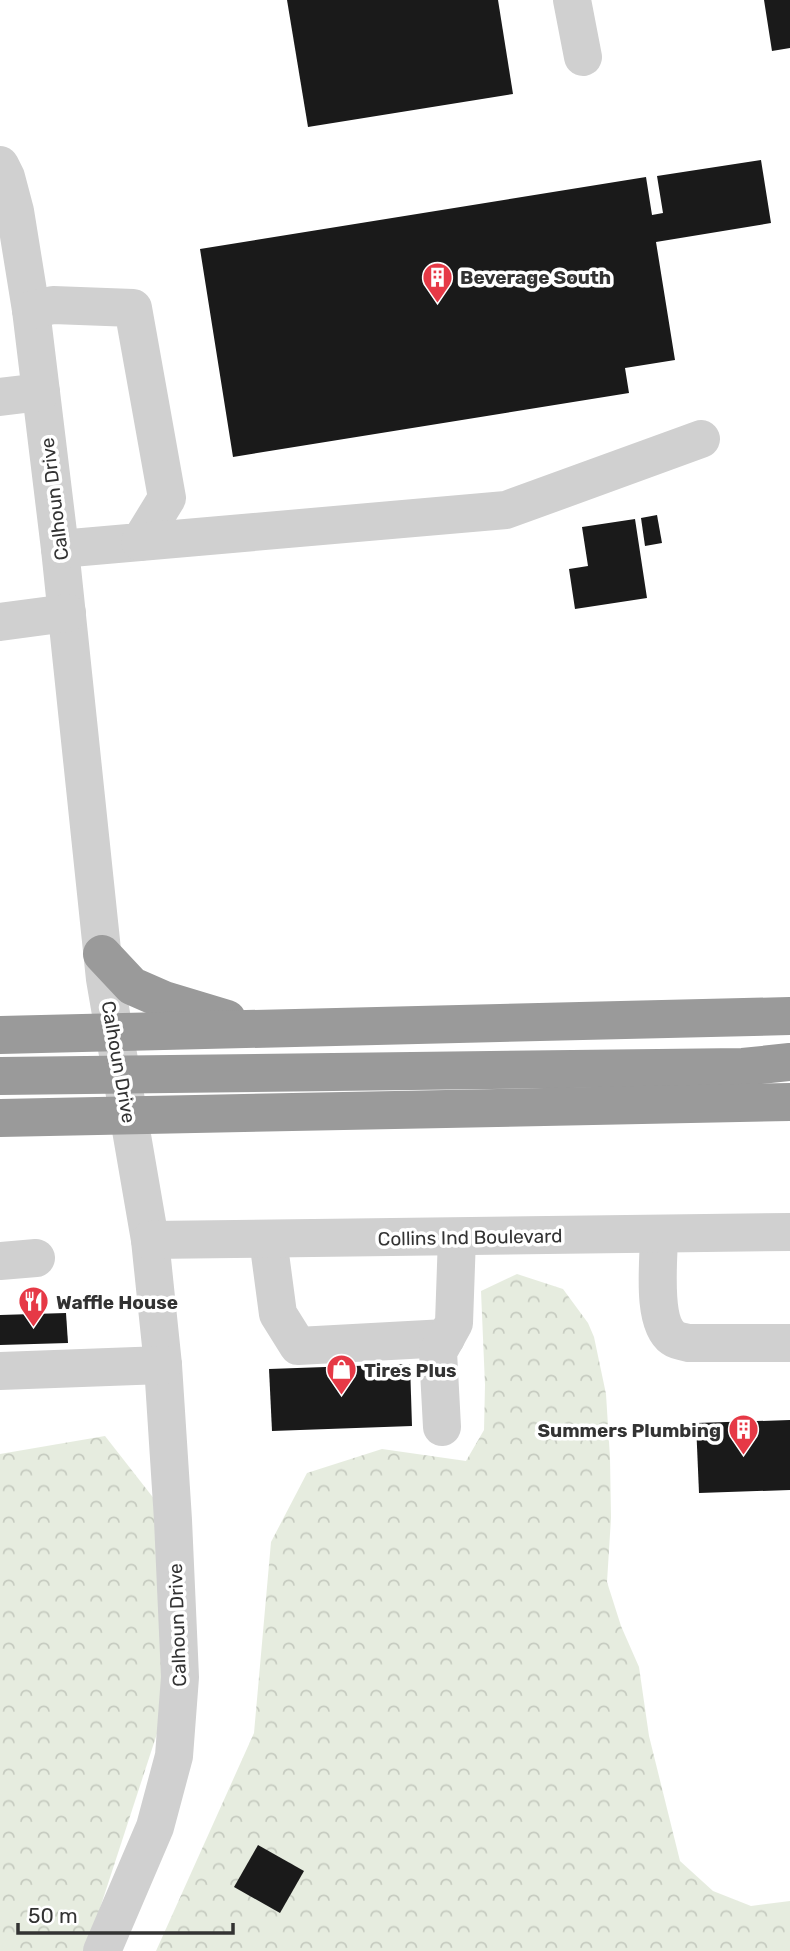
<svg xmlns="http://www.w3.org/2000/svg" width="790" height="1951" viewBox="0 0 790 1951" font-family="Rubik,sans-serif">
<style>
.forest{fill:url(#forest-crowns)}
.building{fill:#1a1a1a}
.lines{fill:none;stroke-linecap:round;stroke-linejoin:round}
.minor{stroke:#d0d0d0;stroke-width:38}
.highway{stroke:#9a9a9a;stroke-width:38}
.labels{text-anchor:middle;stroke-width:7;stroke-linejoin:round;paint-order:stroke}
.poi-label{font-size:19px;font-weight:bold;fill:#333;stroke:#fff;text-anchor:start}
.street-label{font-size:19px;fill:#333;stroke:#fff}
</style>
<defs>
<pattern id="forest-crowns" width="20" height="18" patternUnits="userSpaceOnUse" patternTransform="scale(1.75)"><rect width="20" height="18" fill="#e6ecdf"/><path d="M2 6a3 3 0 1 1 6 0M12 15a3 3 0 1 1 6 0" fill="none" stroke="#c6cbc0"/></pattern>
</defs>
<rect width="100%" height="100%" fill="#fff"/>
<!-- forest -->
<g class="forest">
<polygon points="517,1274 563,1289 588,1323 594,1337 606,1394 610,1458 611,1518 607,1582 621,1626 639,1667 649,1736 680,1861 713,1891 751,1906 790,1901 790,1951 156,1951 254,1733 271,1542 307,1473 382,1449 466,1461 484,1430 485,1385 481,1291"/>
<polygon points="105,1436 155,1500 168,1700 86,1951 0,1951 0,1454"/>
</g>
<!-- building -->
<g class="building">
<polygon points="287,0 498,0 513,94 308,127"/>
<polygon points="764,0 790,0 790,48 772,51"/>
<polygon points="761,160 771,223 656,242 675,360 625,368 629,393 233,457 200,249 646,177 652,215 663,213 657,176"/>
<polygon points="657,515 662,543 645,546 641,518"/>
<polygon points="635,519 647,598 575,609 569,569 588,566 582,527"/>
<polygon points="66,1313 68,1343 0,1345 0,1315"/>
<polygon points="410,1364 412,1426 272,1431 269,1369"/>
<polygon points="790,1420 790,1490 699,1493 696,1423"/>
<polygon points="258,1845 304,1871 280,1913 234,1887"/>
</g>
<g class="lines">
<!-- minor -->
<g class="minor">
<polyline points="572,0 583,57"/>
<polyline points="0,165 6,177 15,211 31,310 60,549 105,979 150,1240 163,1365 173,1520 180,1677 174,1756 155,1827 102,1951"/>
<polyline points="31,310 53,305 133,308 167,498 140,542 60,549"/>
<polyline points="0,397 41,392"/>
<polyline points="140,542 506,510 701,439"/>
<polyline points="0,622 67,613"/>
<path d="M659,1234c0,26 -8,88 14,104 4,3 11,4 16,5h101"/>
<polyline points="268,1239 278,1314 298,1346 446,1338"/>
<polyline points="150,1240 790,1232"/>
<polyline points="0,1261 36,1258"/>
<polyline points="0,1371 163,1365"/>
<polyline points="442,1427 438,1352 454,1323 457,1237"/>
</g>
<!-- highway -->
<g class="highway">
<polyline points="102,954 132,986 164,1000 227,1019"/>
<polyline points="0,1035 790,1016"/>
<polyline points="0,1076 743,1067 790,1062"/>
<polyline points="0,1118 790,1102"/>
</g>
</g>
<!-- icons -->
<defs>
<symbol id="building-pin" viewBox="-11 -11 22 30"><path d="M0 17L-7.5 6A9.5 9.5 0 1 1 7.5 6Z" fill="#e63946" stroke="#fff"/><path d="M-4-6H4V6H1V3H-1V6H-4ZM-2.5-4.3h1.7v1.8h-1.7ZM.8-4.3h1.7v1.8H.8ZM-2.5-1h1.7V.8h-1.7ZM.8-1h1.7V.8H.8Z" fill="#fff"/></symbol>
<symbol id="restaurant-pin" viewBox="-11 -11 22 30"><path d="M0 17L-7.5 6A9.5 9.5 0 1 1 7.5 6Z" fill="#e63946" stroke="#fff"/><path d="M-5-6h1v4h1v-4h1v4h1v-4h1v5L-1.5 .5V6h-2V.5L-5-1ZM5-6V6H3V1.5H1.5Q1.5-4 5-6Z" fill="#fff"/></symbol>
<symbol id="shop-pin" viewBox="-11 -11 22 30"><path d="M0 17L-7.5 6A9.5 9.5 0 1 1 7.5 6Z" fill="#e63946" stroke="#fff"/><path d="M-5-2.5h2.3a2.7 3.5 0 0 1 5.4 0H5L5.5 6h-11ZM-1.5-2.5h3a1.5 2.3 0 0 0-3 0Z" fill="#fff"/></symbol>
</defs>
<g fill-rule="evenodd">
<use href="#building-pin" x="420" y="260" width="35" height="47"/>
<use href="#restaurant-pin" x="16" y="1284" width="35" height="47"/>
<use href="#shop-pin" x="324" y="1352" width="35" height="47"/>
<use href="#building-pin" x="726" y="1412" width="35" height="47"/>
</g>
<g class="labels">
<!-- poi labels -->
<g class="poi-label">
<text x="460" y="284">Beverage South</text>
<text x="56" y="1309">Waffle House</text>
<text x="364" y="1377">Tires Plus</text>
<text x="721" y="1437" text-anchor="end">Summers Plumbing</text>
</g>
<!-- street labels -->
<g class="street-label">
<text transform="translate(54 499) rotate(-97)" y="7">Calhoun Drive</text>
<text transform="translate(119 1062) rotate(80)" y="7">Calhoun Drive</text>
<text transform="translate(470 1237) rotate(-1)" y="7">Collins Ind Boulevard</text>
<text transform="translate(177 1625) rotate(-92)" y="7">Calhoun Drive</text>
</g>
</g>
<!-- scale -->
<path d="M18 1923v10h215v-10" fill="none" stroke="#333333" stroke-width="3.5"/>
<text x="28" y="1923" font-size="21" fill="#333333" stroke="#ffffff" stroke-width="5" paint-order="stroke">50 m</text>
</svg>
